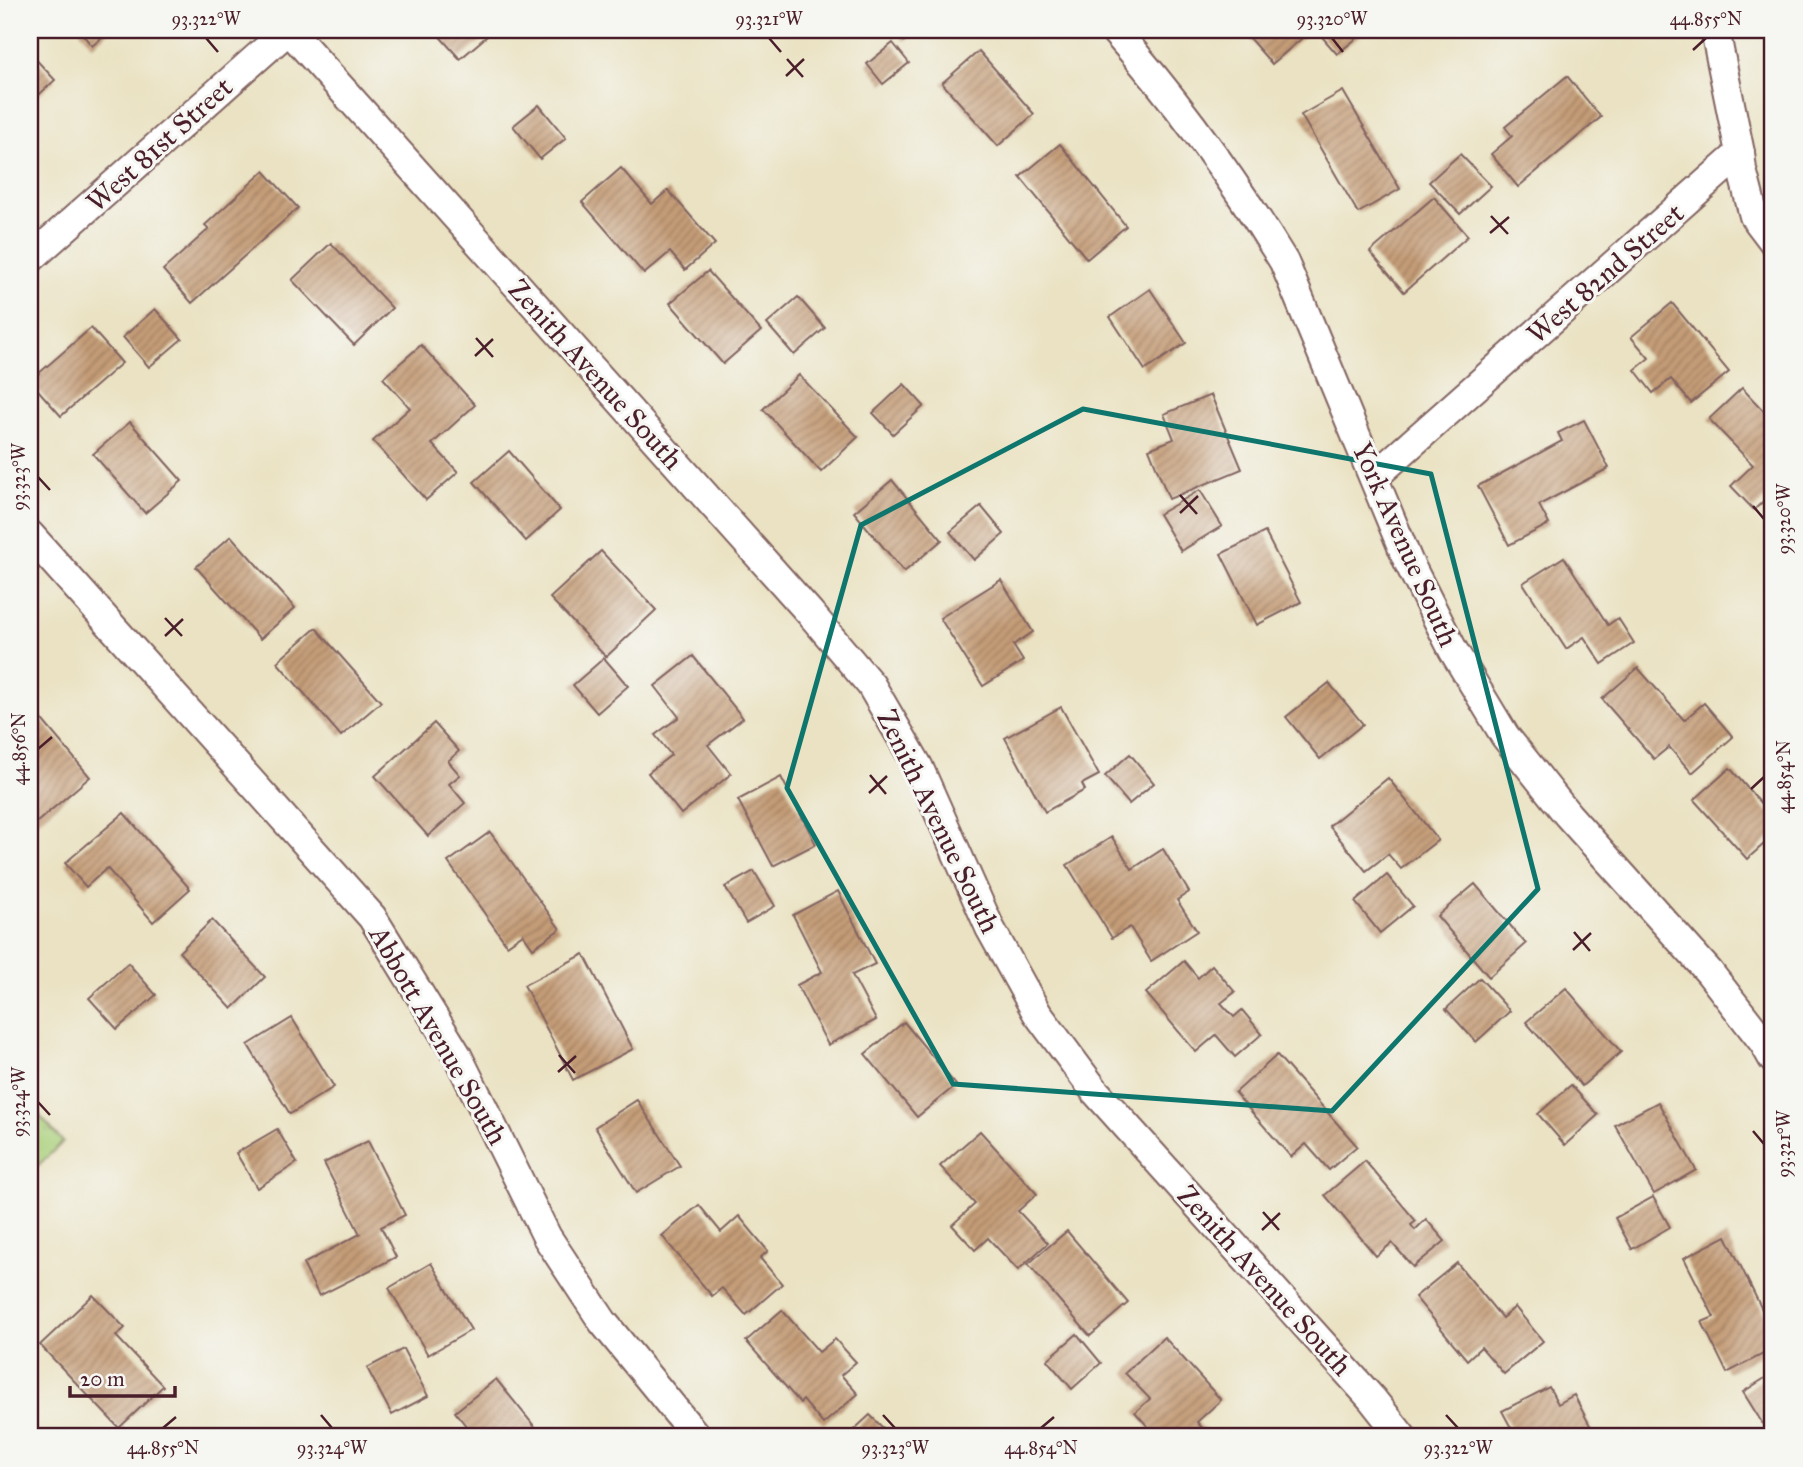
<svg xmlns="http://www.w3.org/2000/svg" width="1803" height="1467" viewBox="0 0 1803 1467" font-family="'IM FELL Great Primer',serif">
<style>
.grass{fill:url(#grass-tufts);stroke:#7a7752;stroke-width:2}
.building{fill:url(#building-hatch)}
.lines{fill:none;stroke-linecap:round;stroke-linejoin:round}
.street-casing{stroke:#826360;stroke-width:32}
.street{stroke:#fff;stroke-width:28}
.marked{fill:none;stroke:#0f766e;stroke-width:5;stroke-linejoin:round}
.ticks{fill:none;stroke:#4a1f2b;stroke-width:2.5}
.labels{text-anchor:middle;stroke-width:6;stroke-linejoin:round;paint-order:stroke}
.street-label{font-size:28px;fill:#4a1f2b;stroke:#f6f6f2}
.neatline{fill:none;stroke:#4a1f2b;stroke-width:2.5}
.ticks-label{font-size:18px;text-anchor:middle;fill:#4a1f2b}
</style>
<defs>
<pattern id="grass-tufts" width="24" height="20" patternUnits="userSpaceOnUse" patternTransform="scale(1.75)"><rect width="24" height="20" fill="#a9cf79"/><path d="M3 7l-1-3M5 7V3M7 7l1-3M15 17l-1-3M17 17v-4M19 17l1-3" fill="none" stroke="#93b169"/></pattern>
<pattern id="building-hatch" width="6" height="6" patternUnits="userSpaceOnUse" patternTransform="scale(1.75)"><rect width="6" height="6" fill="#c49c77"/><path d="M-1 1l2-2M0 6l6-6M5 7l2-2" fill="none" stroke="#a17f62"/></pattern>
</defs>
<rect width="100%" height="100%" fill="#f6f6f2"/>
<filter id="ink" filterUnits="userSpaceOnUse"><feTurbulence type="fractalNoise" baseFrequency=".0143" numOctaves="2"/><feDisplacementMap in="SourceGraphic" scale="14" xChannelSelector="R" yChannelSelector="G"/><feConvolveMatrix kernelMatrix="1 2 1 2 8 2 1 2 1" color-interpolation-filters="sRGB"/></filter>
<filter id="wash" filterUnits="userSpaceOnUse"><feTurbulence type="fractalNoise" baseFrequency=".00686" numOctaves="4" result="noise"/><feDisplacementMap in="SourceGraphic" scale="28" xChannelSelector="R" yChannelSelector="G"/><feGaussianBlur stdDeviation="1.57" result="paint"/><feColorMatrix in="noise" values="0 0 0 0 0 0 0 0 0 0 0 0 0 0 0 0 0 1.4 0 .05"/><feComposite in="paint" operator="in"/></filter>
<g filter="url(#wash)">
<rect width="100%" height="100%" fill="#eae2c2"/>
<!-- grass -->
<polygon class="grass" points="30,1105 63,1142 30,1173"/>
<g id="blocks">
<!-- building -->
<g class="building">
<polygon points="79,30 111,30 92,46"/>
<polygon points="434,30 494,30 460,59"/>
<polygon points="894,30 917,30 904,41"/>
<polygon points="1242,30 1305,30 1308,33 1272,64"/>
<polygon points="1316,30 1367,30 1337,54"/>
<polygon points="893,43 909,63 883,84 867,64"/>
<polygon points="979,51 1034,114 998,146 942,83"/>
<polygon points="30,53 55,80 30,103"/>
<polygon points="1567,76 1601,117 1518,187 1491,154 1512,136 1505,127"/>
<polygon points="1343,91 1400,189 1358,213 1301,115"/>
<polygon points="539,105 566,138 540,159 513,126"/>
<polygon points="1060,144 1126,226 1087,259 1020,177"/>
<polygon points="1460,154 1491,186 1460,214 1429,182"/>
<polygon points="621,168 652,204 668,190 715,244 685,270 670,252 644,274 582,202"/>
<polygon points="264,171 298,208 192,303 163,270 209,229 205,225"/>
<polygon points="1434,197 1468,236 1404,292 1370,252"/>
<polygon points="331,243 392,308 354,345 292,280"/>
<polygon points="708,271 761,331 723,364 670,303"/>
<polygon points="1150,289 1186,343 1145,370 1110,317"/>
<polygon points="798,297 825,328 794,355 767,324"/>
<polygon points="1672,303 1729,372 1691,403 1671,379 1653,393 1635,370 1649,358 1631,337"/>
<polygon points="155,309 182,339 149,367 123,337"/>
<polygon points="91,328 122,363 61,416 30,381"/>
<polygon points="421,345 475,405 432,444 458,472 426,500 373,441 410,408 383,378"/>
<polygon points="799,375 858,437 821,472 763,409"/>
<polygon points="904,384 924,406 893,434 873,413"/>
<polygon points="1742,388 1773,421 1773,492 1754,510 1731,486 1753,465 1709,419"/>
<polygon points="1211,395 1242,469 1169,499 1149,449 1174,439 1164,414"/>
<polygon points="1584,420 1609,468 1539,505 1549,524 1509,545 1478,486 1562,441 1558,433"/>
<polygon points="130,422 182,481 145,513 93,454"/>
<polygon points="509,451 560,510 526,541 474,482"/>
<polygon points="892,480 942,540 904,572 854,512"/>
<polygon points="1200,490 1222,526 1181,551 1159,514"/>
<polygon points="981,506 1004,534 974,560 950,532"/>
<polygon points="1265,532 1301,602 1257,625 1221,554"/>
<polygon points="231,536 295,608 260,639 196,567"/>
<polygon points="601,551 656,610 606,657 550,598"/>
<polygon points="1564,557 1608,625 1618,618 1634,643 1602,664 1584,637 1566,649 1523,583"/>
<polygon points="1001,580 1033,632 1013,645 1023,661 983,686 940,618"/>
<polygon points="316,628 381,702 341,736 277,662"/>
<polygon points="693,656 743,718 708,745 731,774 681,814 648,773 671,755 655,735 679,717 655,686"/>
<polygon points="604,658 628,686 597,713 573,685"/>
<polygon points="1638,668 1684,720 1704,703 1733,737 1692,773 1669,747 1654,759 1602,699"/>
<polygon points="1329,683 1363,724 1320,759 1286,717"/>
<polygon points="1061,707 1099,775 1082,784 1085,790 1045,812 1005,738"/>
<polygon points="33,709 90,777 30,828 30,712"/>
<polygon points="434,723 459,751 448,761 460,775 449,784 465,803 428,836 375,776"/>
<polygon points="1130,754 1154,783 1129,804 1105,776"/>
<polygon points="1730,768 1769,813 1773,809 1773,836 1747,859 1694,800"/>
<polygon points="781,777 816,844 773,866 738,800"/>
<polygon points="1388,778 1438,840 1401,869 1388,854 1366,871 1329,826"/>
<polygon points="124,813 190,889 153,922 107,868 86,887 65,863"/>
<polygon points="490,832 560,929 533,948 523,934 507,945 448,862"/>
<polygon points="1112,837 1132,869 1163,849 1189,892 1177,900 1197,931 1151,961 1130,927 1112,938 1067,865"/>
<polygon points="754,871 775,906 746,923 725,887"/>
<polygon points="1387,875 1413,906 1380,933 1355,902"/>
<polygon points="1475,884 1526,944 1489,977 1437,916"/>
<polygon points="838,891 875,964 852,975 876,1020 828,1045 797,985 822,972 793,915"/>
<polygon points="212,920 265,977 232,1009 179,952"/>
<polygon points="584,954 633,1049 573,1080 524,985"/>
<polygon points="1184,961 1198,978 1212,965 1235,992 1221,1003 1234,1017 1242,1010 1262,1034 1235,1057 1216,1035 1196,1052 1146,993"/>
<polygon points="128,963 156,995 117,1029 89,998"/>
<polygon points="1480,978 1510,1011 1476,1042 1446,1009"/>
<polygon points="1566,988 1621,1052 1582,1086 1526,1022"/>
<polygon points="292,1018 334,1087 290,1114 248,1045"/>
<polygon points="904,1022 956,1085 917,1117 865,1054"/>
<polygon points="1277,1055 1357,1146 1329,1170 1306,1144 1291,1157 1235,1093"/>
<polygon points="1571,1085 1598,1115 1565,1145 1538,1114"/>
<polygon points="637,1100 680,1166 636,1193 595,1127"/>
<polygon points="1658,1102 1696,1170 1654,1194 1615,1125"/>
<polygon points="277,1129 297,1163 257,1188 236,1153"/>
<polygon points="980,1131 1037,1194 1018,1211 1048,1243 1018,1270 988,1238 975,1250 952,1225 975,1204 940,1166"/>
<polygon points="368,1141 405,1215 381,1227 396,1257 319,1296 303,1264 360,1234 324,1163"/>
<polygon points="1365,1161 1416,1221 1411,1225 1415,1230 1426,1219 1445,1241 1413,1267 1392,1243 1376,1256 1325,1195"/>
<polygon points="1653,1197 1670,1227 1632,1249 1615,1218"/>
<polygon points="699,1205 721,1232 739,1216 768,1251 760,1258 782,1284 746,1315 722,1288 712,1296 662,1236"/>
<polygon points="1067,1231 1128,1303 1090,1336 1028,1264"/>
<polygon points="1726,1236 1773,1332 1773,1349 1727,1373 1702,1322 1714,1317 1684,1258"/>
<polygon points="431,1263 471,1330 428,1355 389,1288"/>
<polygon points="1457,1263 1502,1318 1515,1307 1543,1341 1504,1374 1481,1347 1467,1360 1415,1297"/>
<polygon points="93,1295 125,1328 116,1336 163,1386 119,1428 40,1345"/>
<polygon points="782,1310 819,1352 835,1339 856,1362 841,1375 858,1394 823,1424 803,1400 800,1403 746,1341"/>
<polygon points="1077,1334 1101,1363 1072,1389 1047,1360"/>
<polygon points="1164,1337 1221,1400 1197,1422 1210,1437 1157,1437 1135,1412 1150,1399 1125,1373"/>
<polygon points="403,1349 428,1396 392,1415 367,1368"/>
<polygon points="1773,1373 1773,1437 1771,1437 1743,1392"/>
<polygon points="496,1379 543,1437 475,1437 455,1412"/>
<polygon points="1549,1387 1558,1404 1574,1395 1596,1437 1516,1437 1502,1411"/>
<polygon points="870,1415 892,1437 846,1437"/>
</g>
</g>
</g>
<g filter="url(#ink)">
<use href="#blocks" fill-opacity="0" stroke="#826360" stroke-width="2"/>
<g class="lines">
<defs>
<g id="street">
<polyline points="289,30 810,613 871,685 918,766 990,928 1037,1013 1095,1091 1372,1399 1402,1437"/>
<path d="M1114,30c64,72 120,150 170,232l124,299 45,89 52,86 63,79 141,157 55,71 9,16"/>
<polyline points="1740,153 1742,170 1754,216 1773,241"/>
<polyline points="30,259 288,30"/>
<polyline points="1374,477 1740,153 1715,30"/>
<polyline points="30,535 372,917 457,1055 547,1237 603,1322 697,1437"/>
</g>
</defs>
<!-- street casing -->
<use href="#street" class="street-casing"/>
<!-- street -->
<use href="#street" class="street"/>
</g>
</g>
<!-- marked area -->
<path class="marked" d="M1083,409l348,65 107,415 -206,222 -379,-27 -166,-296 74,-263z"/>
<!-- ticks -->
<path class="ticks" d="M206,38l12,14M769,38l12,14M1332,38l11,14M1693,50l13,-12M787,59l16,18M786,76l18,-17M1491,216l17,18M1490,233l19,-16M476,338l17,19M475,356l18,-17M38,477l12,13M1180,495l17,19M1753,506l11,13M1180,513l18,-17M165,618l17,18M165,636l18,-17M38,749l14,-12M870,775l16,19M1751,789l13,-12M869,793l18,-17M1574,932l16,19M1573,950l18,-17M559,1055l16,18M558,1072l18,-16M38,1102l12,13M1753,1131l11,13M1263,1212l16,18M1262,1230l18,-17M321,1415l11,13M883,1415l12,13M1446,1415l12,13M163,1428l13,-11M1041,1428l13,-11"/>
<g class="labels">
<!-- street labels -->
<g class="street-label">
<text transform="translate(159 144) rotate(-42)" y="10">West 81st Street</text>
<text transform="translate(1605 273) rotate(-41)" y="10">West 82nd Street</text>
<text transform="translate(596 374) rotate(48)" y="10">Zenith Avenue South</text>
<text transform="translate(1406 544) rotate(66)" y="10">York Avenue South</text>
<text transform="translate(939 821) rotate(64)" y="10">Zenith Avenue South</text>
<text transform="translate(439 1035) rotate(60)" y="10">Abbott Avenue South</text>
<text transform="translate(1265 1280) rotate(48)" y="10">Zenith Avenue South</text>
</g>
</g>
<!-- margin -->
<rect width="1803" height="1467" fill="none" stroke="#f6f6f2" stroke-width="77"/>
<!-- scale -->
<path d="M70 1386v10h105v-10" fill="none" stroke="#4a1f2b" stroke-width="3.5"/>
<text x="80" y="1386" font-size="21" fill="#4a1f2b" stroke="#f6f6f2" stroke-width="5" paint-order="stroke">20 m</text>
<rect x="38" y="38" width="1726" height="1390" class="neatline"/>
<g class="ticks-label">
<text x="206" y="25">93.322°W</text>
<text x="769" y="25">93.321°W</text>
<text x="1332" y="25">93.320°W</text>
<text x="1706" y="25">44.855°N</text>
<text transform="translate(19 477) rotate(-90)" y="6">93.323°W</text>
<text transform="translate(1784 519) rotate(-90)" y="6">93.320°W</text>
<text transform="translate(19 749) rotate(-90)" y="6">44.856°N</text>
<text transform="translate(1784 777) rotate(-90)" y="6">44.854°N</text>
<text transform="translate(19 1102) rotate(-90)" y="6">93.324°W</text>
<text transform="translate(1784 1144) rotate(-90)" y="6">93.321°W</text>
<text x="163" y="1454">44.855°N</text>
<text x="332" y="1454">93.324°W</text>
<text x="895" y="1454">93.323°W</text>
<text x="1041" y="1454">44.854°N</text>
<text x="1458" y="1454">93.322°W</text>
</g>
</svg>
